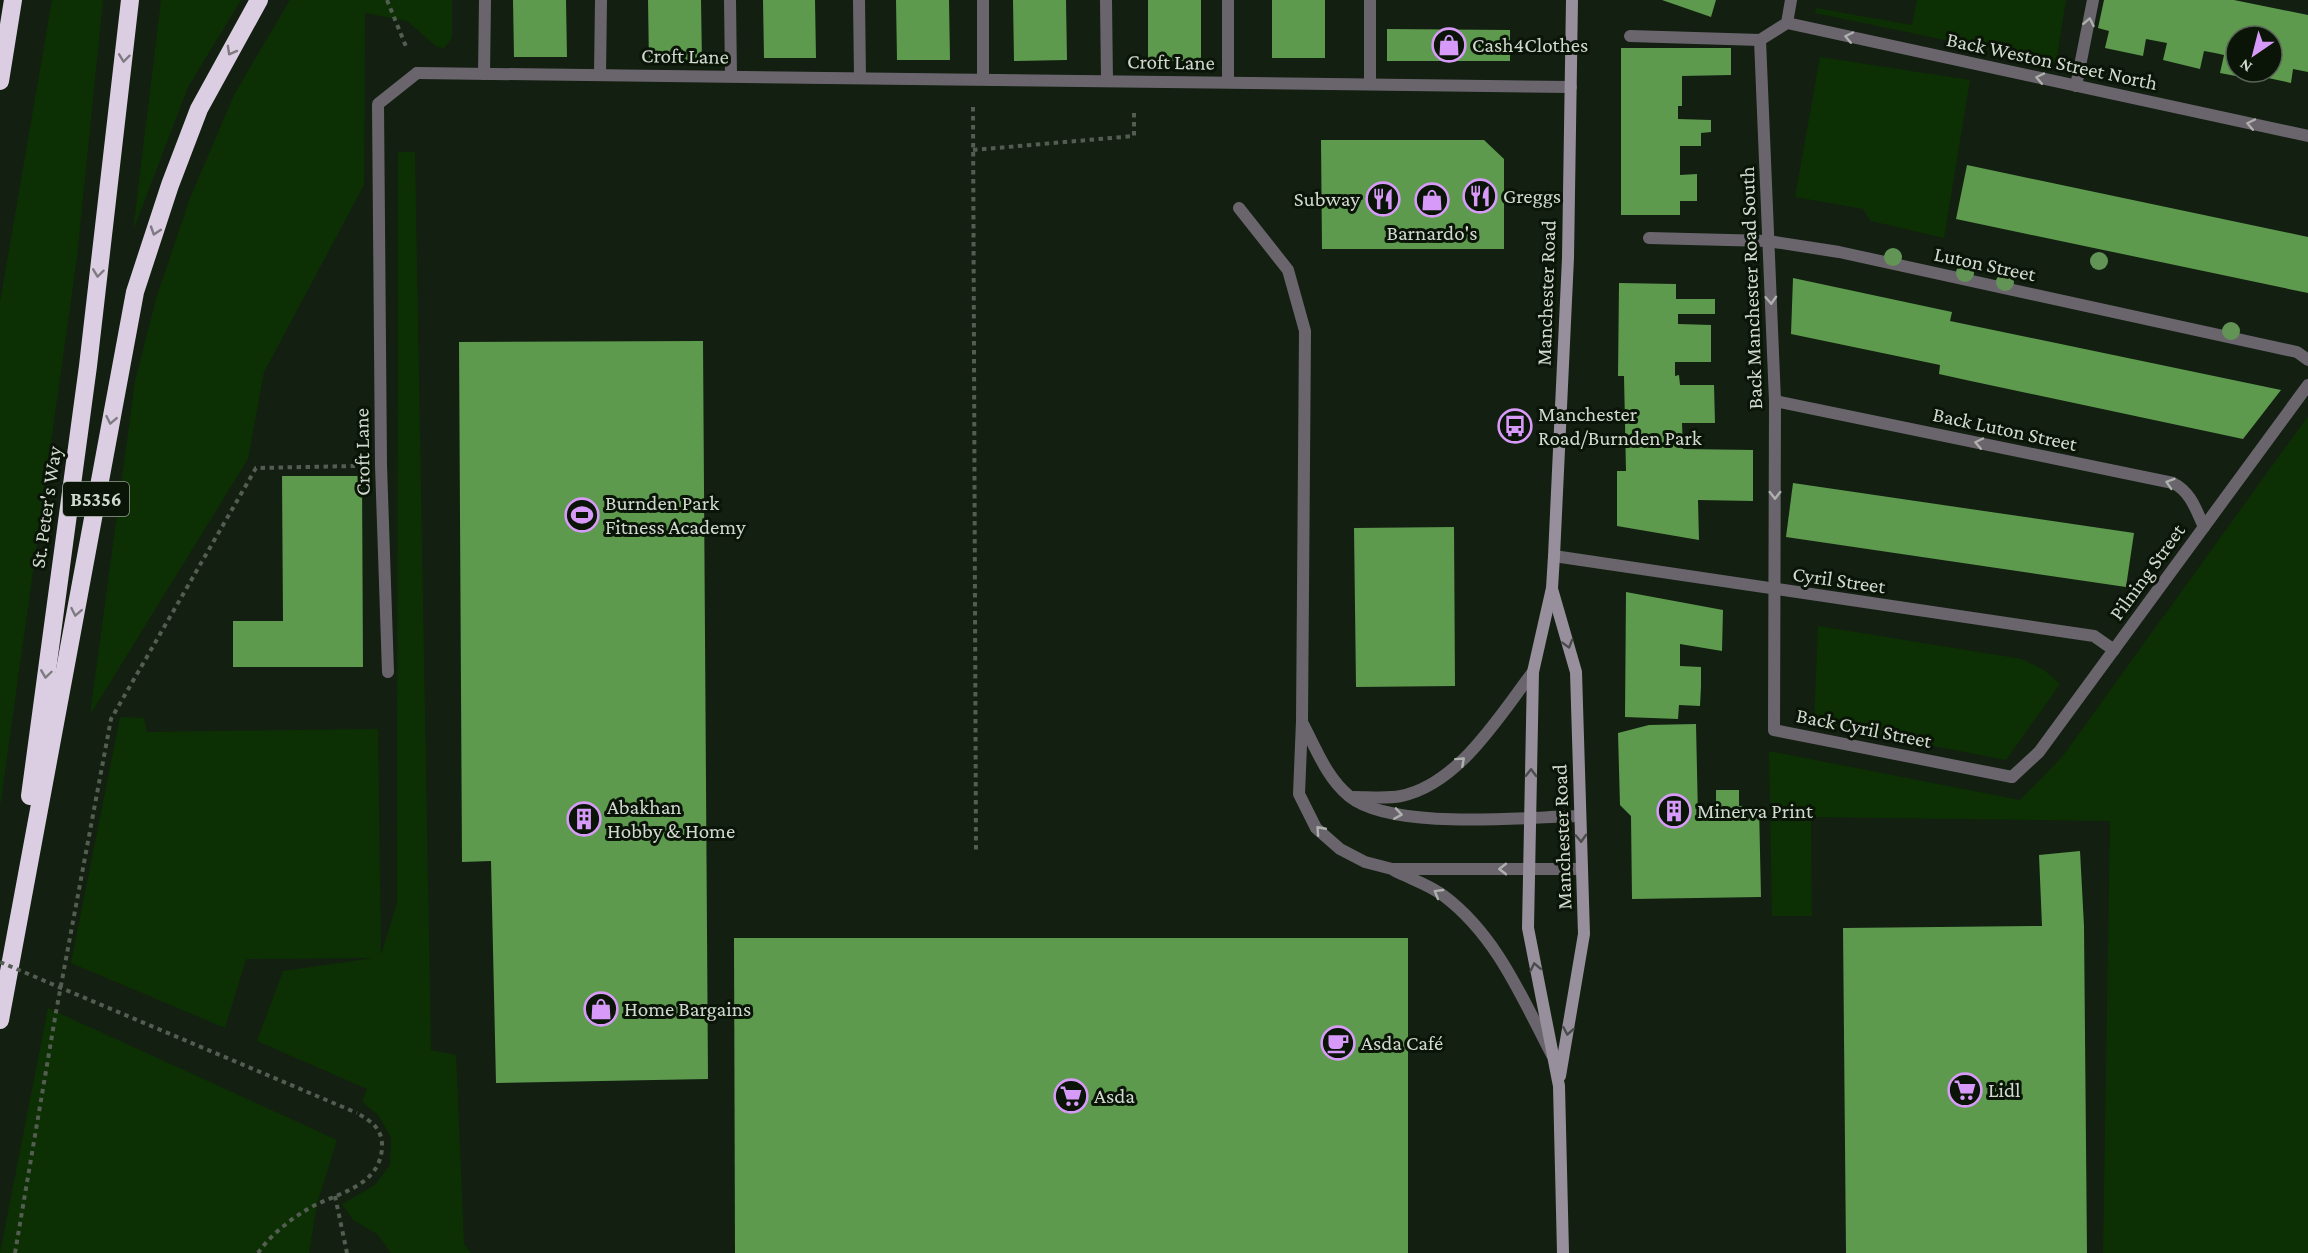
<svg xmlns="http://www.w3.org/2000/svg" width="2308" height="1253" viewBox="0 0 2308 1253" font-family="'Crimson Pro',serif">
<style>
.green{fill:#0c3003}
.building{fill:#5d9a4e}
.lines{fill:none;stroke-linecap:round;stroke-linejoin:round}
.path{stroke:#535d51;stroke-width:4;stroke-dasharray:4.5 4.5;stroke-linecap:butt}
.lane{stroke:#6a656d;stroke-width:12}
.street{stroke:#6a656d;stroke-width:12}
.secondary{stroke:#978f9c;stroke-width:12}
.highway{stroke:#dbcee3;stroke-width:18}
.path-bridge{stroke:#535d51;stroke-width:4;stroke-dasharray:4.5 4.5;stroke-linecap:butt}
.tree{fill:#629456}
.oneway{stroke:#aeb1ad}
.oneway2{stroke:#7d7b80}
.oneway3{stroke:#494c4b}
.labels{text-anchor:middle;stroke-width:6;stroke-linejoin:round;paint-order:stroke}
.shield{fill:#0a1508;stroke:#969f94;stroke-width:1.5}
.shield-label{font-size:20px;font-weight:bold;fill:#d2dad0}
.poi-label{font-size:21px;fill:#d2dad0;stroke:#0a1508;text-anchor:start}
.street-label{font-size:21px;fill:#d2dad0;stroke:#0a1508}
</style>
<rect width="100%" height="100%" fill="#131f11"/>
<!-- green -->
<g class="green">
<polygon points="52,0 103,0 77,257 0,807 0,302"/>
<polygon points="161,0 241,0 188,87 133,231"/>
<polygon points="290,0 452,0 452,38 444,48 437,47 407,21 365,13 364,185 264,372 248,459 90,715 135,381 156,299 190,198 235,93"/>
<polygon points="1917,0 2066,0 2056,63 1815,13 1816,8 1912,25"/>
<polygon points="1820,57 1970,80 1944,238 1871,221 1863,209 1795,197"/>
<polygon points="398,152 415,152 431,1050 456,1055 464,1244 471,1253 391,1253 377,1234 353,1220 342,1204 375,1185 390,1165 391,1137 378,1115 362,1102 367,1089 257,1041 283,971 374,958 246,959 225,1028 71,963 120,717 144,718 147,732 378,729 381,955 397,903"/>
<polygon points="2308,416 2308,1253 2103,1253 2110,821 1811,817 1812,916 1772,916 1769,751 2020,800 2062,757"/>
<polygon points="1818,626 2022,659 2044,670 2060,684 2006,760 1814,723"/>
<polygon points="48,1008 337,1140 317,1204 309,1253 0,1253"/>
</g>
<!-- building -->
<g class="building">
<polygon points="513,0 566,0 567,57 514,57"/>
<polygon points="648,0 701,0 702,63 649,63"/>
<polygon points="763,0 815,0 816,58 764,58"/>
<polygon points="896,0 949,0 950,60 897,60"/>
<polygon points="1013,0 1066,0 1067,60 1014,61"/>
<rect x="1148" y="0" width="53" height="61"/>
<rect x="1272" y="0" width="53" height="58"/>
<polygon points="1662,0 1716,0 1711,17"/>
<polygon points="2104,0 2234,0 2308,15 2308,72 2293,69 2291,83 2254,75 2255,72 2272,72 2272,36 2236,36 2236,72 2242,72 2241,77 2220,73 2224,55 2215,53 2204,51 2200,69 2163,60 2167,43 2146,39 2143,56 2105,48 2109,31 2098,28"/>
<polygon points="1387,29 1510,30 1510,61 1387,61"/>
<polygon points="1621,48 1731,48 1731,75 1682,76 1682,106 1678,106 1678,119 1711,120 1711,132 1701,133 1701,146 1680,146 1680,175 1697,174 1697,201 1680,201 1680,215 1621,215"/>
<polygon points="1321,140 1484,140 1504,159 1504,249 1322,249"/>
<polygon points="1967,165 2308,237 2308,293 1956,219"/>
<polygon points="1793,278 1952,312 1950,321 2281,390 2243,439 1966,380 1939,374 1940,365 1791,334"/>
<polygon points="1619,283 1676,284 1676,299 1715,299 1715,314 1678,314 1678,324 1711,325 1711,362 1675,362 1675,376 1679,375 1680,385 1714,385 1715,423 1682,423 1683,449 1753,450 1753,501 1698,500 1699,540 1617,526 1617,471 1626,471 1624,376 1618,376"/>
<polygon points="703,341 708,1079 496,1083 491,861 462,862 459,342"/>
<polygon points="282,476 362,476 363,667 233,667 233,621 283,621"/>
<polygon points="1793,483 2134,533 2126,587 1786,537"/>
<polygon points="1454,527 1455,686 1356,687 1354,528"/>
<polygon points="1626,592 1723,610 1722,651 1680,644 1680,666 1701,667 1701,686 1700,706 1679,705 1678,719 1625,717"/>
<polygon points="1696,724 1698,817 1716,817 1716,790 1739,790 1739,806 1759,806 1761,897 1632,899 1631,816 1620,805 1618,733 1649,725"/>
<polygon points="2080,851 2084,926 2087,1253 1846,1253 1843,928 2042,926 2039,855"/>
<polygon points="734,938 1408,938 1408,1253 735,1253"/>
</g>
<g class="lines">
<!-- path -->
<g class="path">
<polyline points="387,0 407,49"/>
<polyline points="973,107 976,853"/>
<polyline points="973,150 1134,136 1134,109"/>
<polyline points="335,1196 347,1253"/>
<polyline points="15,1253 56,1012 111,719 256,468 355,466"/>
<path d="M258,1253c11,-16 29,-31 45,-41 28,-19 76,-22 79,-64 1,-19 -10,-26 -25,-35"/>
</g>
<!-- lane -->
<g class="lane">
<polyline points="859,0 860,78"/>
<polyline points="1106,0 1107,81"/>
<polyline points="1791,0 1787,23 1760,40 1775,401 1774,730 2012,777"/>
<polyline points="1787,23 2308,136"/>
<polyline points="1630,36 1760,40"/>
<polyline points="600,75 601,0"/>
<polyline points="1370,84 1370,0"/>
<polyline points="2076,86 2093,0"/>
<polyline points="1239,208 1288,270 1305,331 1302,721 1299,794 1316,828 1340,849 1365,862 1392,869 1582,869"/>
<path d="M1775,401l398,82c18,9 23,27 31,44"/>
<polyline points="388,672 381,465 378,104 417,73"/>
<path d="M1302,722c14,26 24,55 47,74 43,35 175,21 231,20"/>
<path d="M1354,797c15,0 32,2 47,-1 58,-12 98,-80 132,-124"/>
<path d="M1395,871c16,8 35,14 49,25 53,40 78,102 108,159"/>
</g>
<!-- street -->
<g class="street">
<polyline points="730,0 731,76"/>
<polyline points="983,0 983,79"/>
<polyline points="1228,0 1228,82"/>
<polyline points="417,73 1571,87"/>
<polyline points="484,74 485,0"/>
<polyline points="1649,238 1768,241 1839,252 2297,352 2308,360"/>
<polyline points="1554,556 2094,636 2114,650"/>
<polyline points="2012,777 2039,752 2308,385"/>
</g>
<!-- secondary -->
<g class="secondary">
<polyline points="1552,589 1576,672 1584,934 1560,1076"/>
<polyline points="1563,1253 1559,1086 1528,928 1533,672 1552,588 1554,556 1568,258 1572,0"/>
</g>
<!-- highway -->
<g class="highway">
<polyline points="0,81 13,0"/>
<polyline points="30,796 88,366 130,0"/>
<polyline points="0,1020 135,292 170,185 199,109 259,0"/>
</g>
<!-- path-bridge -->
<polyline class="path-bridge" points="0,962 357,1113"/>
</g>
<!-- trees -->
<g class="tree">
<circle cx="1893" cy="257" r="9"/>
<circle cx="2099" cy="261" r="9"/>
<circle cx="1965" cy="273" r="9"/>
<circle cx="2005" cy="282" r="9"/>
<circle cx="2231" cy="331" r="9"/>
</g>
<!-- one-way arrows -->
<defs><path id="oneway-chevron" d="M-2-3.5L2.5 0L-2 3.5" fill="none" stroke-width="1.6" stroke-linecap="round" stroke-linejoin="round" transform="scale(1.5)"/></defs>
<g class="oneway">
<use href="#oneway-chevron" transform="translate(2089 22) rotate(-79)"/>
<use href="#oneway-chevron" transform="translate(1849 37) rotate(-168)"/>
<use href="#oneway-chevron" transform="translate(2040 78) rotate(-168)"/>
<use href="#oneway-chevron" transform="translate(2251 124) rotate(-168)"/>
<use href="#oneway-chevron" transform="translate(1771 300) rotate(87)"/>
<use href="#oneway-chevron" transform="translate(1979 443) rotate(-168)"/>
<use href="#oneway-chevron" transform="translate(2170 483) rotate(-162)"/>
<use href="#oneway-chevron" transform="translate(1775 495) rotate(90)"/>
<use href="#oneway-chevron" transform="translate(1461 761) rotate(-42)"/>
<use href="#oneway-chevron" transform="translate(1398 814) rotate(9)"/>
<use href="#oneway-chevron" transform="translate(1320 830) rotate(-132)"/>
<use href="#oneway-chevron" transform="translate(1503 869) rotate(-180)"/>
<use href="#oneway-chevron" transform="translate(1438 893) rotate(-150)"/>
</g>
<g class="oneway2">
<use href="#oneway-chevron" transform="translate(231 51) rotate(119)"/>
<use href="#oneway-chevron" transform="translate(124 58) rotate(97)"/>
<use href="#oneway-chevron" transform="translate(155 231) rotate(108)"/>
<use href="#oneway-chevron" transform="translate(98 273) rotate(97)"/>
<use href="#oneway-chevron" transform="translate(111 420) rotate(101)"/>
<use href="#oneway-chevron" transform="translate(76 612) rotate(101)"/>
<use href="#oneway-chevron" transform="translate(46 674) rotate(98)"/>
</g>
<g class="oneway3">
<use href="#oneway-chevron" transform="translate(1568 644) rotate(74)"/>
<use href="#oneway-chevron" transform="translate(1531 773) rotate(-89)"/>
<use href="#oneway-chevron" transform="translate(1581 838) rotate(88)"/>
<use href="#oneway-chevron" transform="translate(1535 967) rotate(-101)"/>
<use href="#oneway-chevron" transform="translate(1568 1031) rotate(100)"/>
</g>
<!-- icons -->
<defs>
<symbol id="shop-ring" viewBox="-11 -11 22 22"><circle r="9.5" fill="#0a1508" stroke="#d89af8" stroke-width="1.5"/><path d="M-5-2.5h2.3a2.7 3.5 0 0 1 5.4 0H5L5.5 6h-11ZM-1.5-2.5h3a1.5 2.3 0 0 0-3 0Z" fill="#d89af8"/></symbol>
<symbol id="restaurant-ring" viewBox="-11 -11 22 22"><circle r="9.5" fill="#0a1508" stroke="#d89af8" stroke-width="1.5"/><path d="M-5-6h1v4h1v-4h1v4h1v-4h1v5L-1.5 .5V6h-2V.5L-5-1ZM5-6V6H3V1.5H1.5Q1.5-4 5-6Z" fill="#d89af8"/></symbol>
<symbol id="bus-ring" viewBox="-11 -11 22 22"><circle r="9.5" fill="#0a1508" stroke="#d89af8" stroke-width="1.5"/><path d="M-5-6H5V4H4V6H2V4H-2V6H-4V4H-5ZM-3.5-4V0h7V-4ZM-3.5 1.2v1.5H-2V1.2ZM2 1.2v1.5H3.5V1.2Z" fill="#d89af8"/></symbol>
<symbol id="stadium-ring" viewBox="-11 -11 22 22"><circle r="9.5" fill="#0a1508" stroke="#d89af8" stroke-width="1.5"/><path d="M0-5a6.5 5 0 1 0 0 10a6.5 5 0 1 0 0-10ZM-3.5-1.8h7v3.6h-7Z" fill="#d89af8"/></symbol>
<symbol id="building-ring" viewBox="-11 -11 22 22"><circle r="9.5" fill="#0a1508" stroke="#d89af8" stroke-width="1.5"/><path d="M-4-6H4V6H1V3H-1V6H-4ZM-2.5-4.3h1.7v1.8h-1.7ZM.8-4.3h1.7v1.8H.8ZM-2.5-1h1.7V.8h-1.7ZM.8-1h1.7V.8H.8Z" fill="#d89af8"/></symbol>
<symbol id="cafe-ring" viewBox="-11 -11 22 22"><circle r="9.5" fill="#0a1508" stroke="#d89af8" stroke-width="1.5"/><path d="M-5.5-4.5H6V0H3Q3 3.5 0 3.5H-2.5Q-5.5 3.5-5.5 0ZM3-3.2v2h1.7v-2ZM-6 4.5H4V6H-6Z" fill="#d89af8"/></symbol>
<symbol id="supermarket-ring" viewBox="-11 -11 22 22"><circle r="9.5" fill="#0a1508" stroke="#d89af8" stroke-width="1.5"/><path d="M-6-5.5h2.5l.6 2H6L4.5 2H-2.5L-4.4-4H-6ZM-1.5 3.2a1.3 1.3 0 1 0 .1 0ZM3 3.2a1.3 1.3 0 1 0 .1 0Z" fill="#d89af8"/></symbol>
</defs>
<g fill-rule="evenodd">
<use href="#shop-ring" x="1430" y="26" width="38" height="38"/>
<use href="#restaurant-ring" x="1461" y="177" width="38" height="38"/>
<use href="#restaurant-ring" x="1364" y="180" width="38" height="38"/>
<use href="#shop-ring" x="1413" y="181" width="38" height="38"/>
<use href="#bus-ring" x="1496" y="407" width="38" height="38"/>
<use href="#stadium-ring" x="563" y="496" width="38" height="38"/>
<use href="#building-ring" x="1655" y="792" width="38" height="38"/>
<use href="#building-ring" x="565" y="800" width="38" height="38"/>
<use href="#shop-ring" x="582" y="990" width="38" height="38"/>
<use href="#cafe-ring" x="1319" y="1024" width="38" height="38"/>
<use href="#supermarket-ring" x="1946" y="1071" width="38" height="38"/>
<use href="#supermarket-ring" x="1052" y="1077" width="38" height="38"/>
</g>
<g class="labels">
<!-- shield labels -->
<rect class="shield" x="63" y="482" width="66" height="34" rx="4.5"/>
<g class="shield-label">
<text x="96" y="506">B5356</text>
</g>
<!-- poi labels -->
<g class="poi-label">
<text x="1472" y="52">Cash4Clothes</text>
<text x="1503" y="203">Greggs</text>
<text x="1360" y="206" text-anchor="end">Subway</text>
<text x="1432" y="240" text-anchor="middle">Barnardo's</text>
<text x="1538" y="421">Manchester<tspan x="1538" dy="24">Road/Burnden Park</tspan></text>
<text x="605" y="510">Burnden Park<tspan x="605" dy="24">Fitness Academy</tspan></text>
<text x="607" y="814">Abakhan<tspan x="607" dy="24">Hobby &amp; Home</tspan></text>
<text x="1697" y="818">Minerva Print</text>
<text x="624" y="1016">Home Bargains</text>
<text x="1361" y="1050">Asda Café</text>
<text x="1988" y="1097">Lidl</text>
<text x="1094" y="1103">Asda</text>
</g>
<!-- street labels -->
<g class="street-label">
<text transform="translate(685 56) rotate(1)" y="7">Croft Lane</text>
<text transform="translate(2052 61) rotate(12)" y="7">Back Weston Street North</text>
<text transform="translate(1171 62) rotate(1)" y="7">Croft Lane</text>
<text transform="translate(1985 264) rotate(12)" y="7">Luton Street</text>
<text transform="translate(1751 288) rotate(-92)" y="7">Back Manchester Road South</text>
<text transform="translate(1546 293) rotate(-88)" y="7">Manchester Road</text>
<text transform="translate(2005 429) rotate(12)" y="7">Back Luton Street</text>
<text transform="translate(362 452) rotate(-91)" y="7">Croft Lane</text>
<text transform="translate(46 507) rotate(-82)" y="7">St. Peter's Way</text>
<text transform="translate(2147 572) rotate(-54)" y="7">Pilning Street</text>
<text transform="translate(1839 580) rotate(8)" y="7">Cyril Street</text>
<text transform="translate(1864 728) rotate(11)" y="7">Back Cyril Street</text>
<text transform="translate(1562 837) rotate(-92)" y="7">Manchester Road</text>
</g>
</g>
<!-- north arrow -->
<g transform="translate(2254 54) rotate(215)"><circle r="28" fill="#0a1508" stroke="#5a6458" stroke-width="1.5"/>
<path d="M0-4.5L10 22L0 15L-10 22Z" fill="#d89af8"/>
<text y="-9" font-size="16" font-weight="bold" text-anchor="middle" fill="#d2dad0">N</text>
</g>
</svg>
